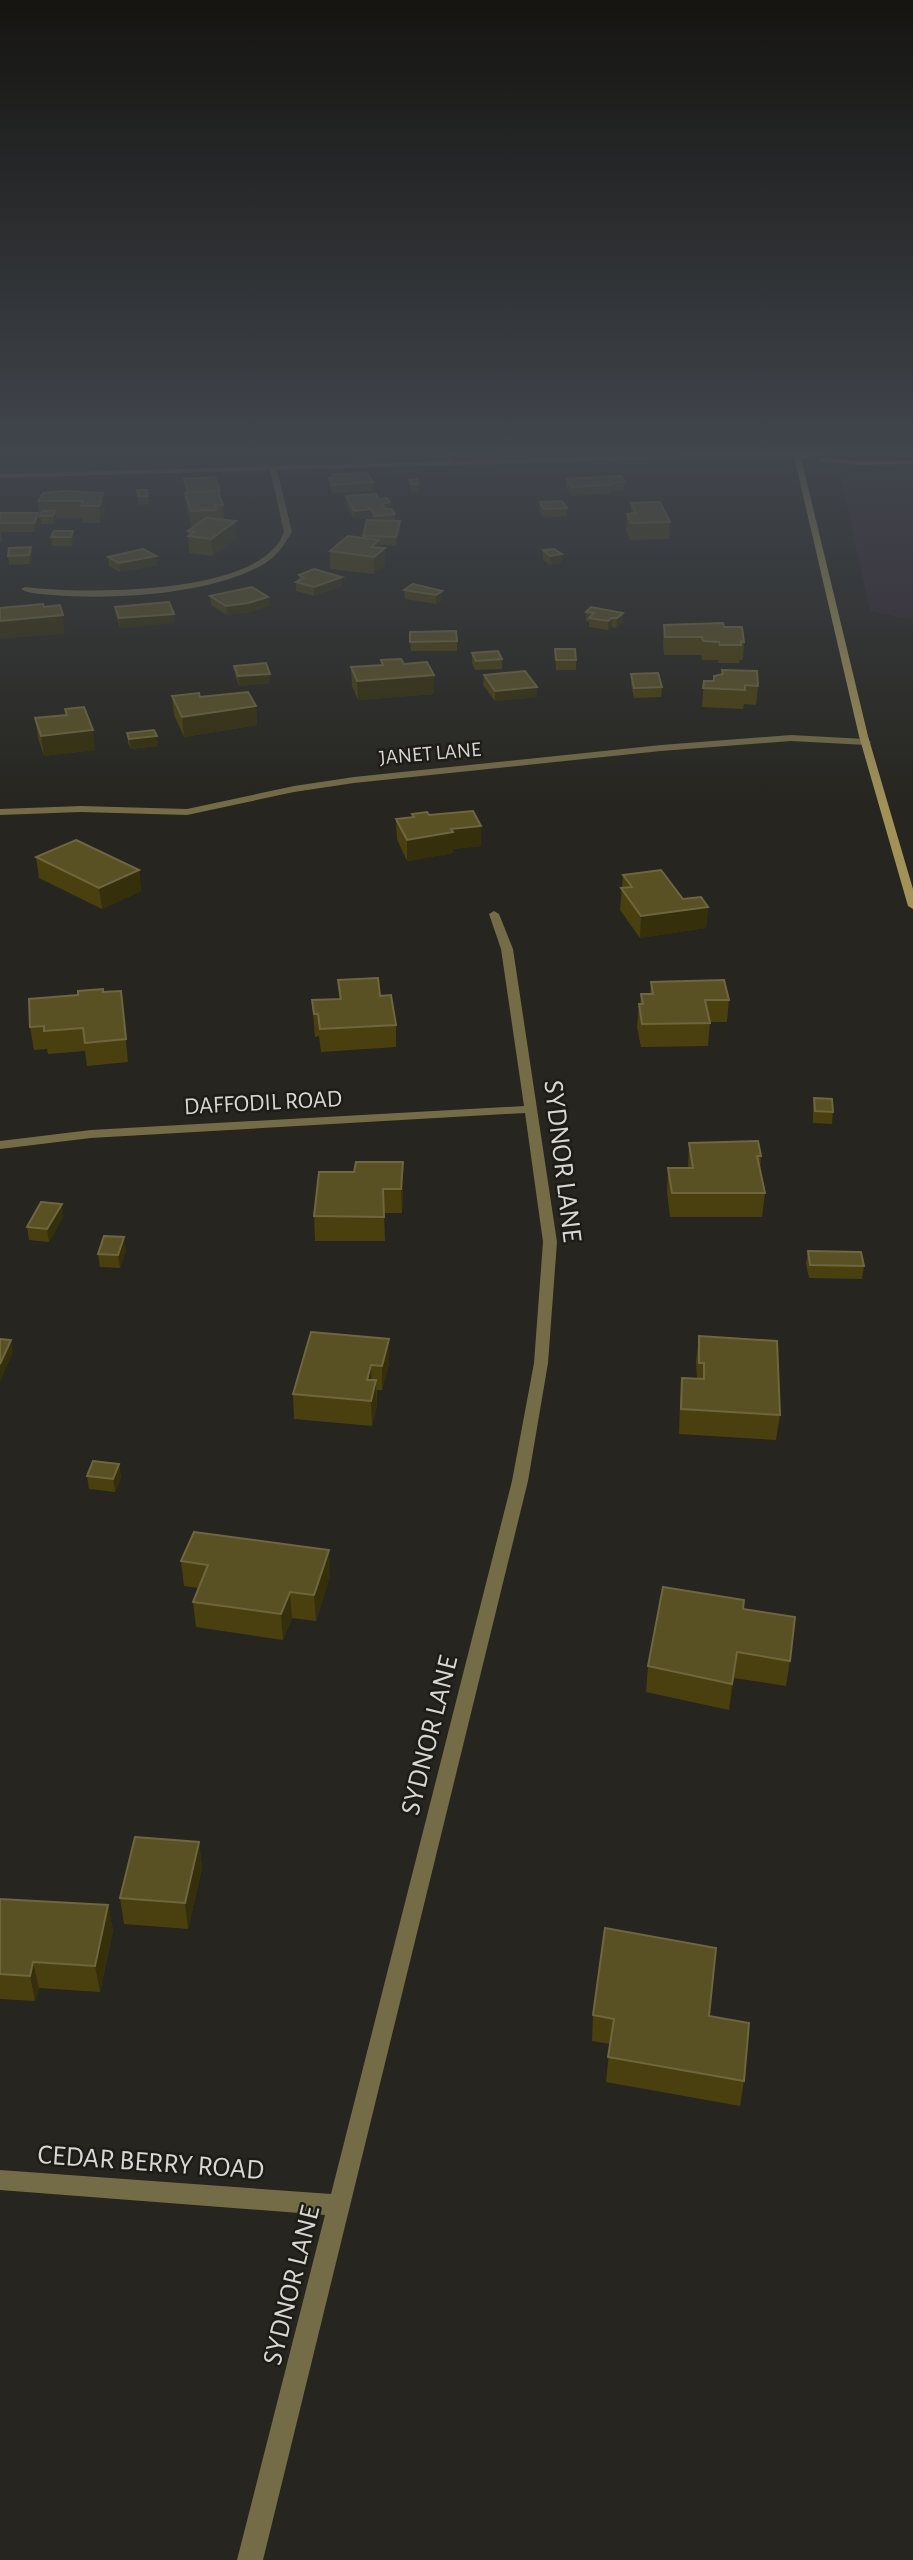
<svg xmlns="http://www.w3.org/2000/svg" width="913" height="2560" viewBox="0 0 913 2560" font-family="'Alegreya Sans',sans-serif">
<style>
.commercial{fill:#352733}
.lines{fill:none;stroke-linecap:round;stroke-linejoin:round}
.service{fill:#746b47;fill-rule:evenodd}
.minor{fill:#746b47;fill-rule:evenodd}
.secondary{fill:#a29258;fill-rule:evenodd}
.wall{fill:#4a400f}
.shaded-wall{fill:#352f0c}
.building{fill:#595124;stroke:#6d663f;stroke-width:2}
.labels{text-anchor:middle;stroke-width:5;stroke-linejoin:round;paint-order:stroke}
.far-street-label{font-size:21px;fill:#d7d7d3;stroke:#1d1c16}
.street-label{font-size:24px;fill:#d7d7d3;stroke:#1d1c16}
.near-street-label{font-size:28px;fill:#d7d7d3;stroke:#1d1c16}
</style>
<rect width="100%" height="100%" fill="#26251f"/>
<!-- commercial -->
<polygon class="commercial" points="913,470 913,620 870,611 840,474"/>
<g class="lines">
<!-- service -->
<polygon class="service" points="451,448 457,448 451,464 448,466 445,464"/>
<!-- minor -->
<g class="minor">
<path d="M703,454h94l3,2 -3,2h-94l-426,12 15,62c-8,13 -15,24 -28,32 -54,31 -151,36 -212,31 -10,-1 -23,-1 -31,-6l4,-2c57,7 212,8 251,-41 4,-4 6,-10 8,-14l-14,-62 -270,8v-4z"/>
<polygon points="791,735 866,739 871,742 866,745 791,741 661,751 354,783 294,792 187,815 81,812 0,815 0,809 81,806 187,809 294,786 354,777 661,745"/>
<polygon points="494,911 499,914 513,949 557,1242 548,1363 528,1481 263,2560 237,2560 325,2215 0,2190 0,2170 331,2194 512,1481 534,1363 543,1242 525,1113 91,1138 0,1149 0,1141 91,1130 524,1106 501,949 489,914"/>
</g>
<!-- secondary -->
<g class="secondary">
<polygon points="792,448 798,448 800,454 845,448 913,448 913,451 853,451 801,458 868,736 913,889 913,909 908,906 859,736"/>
<polygon points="821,458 859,461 913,460 913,464 859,465 823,461"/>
</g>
</g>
<!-- wall -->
<g class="wall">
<polygon points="332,474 373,482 373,491 332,493 330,486 329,478 332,478"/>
<polygon points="184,479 220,491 220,497 223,505 224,520 237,538 213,556 189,553 188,531 192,528 187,510 185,493 187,493"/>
<polygon points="567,479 625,482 624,491 611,491 611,494 572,496 566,487"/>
<polygon points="409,480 418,484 419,492 411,493"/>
<polygon points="137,490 147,490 149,504 138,505"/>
<polygon points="103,493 105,509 100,523 82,523 82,518 55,518 54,524 41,524 38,501"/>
<polygon points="346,496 379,499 395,514 395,521 400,530 396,546 379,545 385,565 374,574 330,569 330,551 363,538 363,536 373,521 372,518 354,519 346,504"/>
<polygon points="540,502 567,508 567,516 544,518 539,511"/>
<polygon points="631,503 670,522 669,539 630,540 626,530 627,514 631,514"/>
<polygon points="0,513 39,522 35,532 1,532 2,540 0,543"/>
<polygon points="73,531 74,540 72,546 52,546 51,537"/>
<polygon points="31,547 32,556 30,564 9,565 8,556"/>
<polygon points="543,550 562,554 561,563 550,565 543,559"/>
<polygon points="108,557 157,565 120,572 109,566"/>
<polygon points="299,575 342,577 342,586 314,596 296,591 296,582 299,580"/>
<polygon points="404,590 442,591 442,600 436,604 405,599"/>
<polygon points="210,596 268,597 269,606 249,612 227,615 211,605"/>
<polygon points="115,607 174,614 174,623 120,628 116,616"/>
<polygon points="586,612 623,613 623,622 616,628 612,627 608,630 589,627 589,622 586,621"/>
<polygon points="664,625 724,627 744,642 743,660 740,660 739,663 718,663 718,660 702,660 701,655 664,655 663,643"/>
<polygon points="410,632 457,641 457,651 411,651"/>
<polygon points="555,649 576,660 576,670 556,670"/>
<polygon points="472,653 502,659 502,669 475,670 472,663"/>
<polygon points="381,660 404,664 434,694 358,700 352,686 351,667 381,665"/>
<polygon points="234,666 270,674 270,683 239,686 235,675"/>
<polygon points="631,674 662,687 661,697 634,698 631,683"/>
<polygon points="484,675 537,687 537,697 495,701 483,685"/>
<polygon points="714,676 758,686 756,705 744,704 743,709 702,707 704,681 714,681"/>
<polygon points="172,696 200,697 256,706 257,725 184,737 174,715"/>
<polygon points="65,709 95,750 44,756 38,738 35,718 65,715"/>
<polygon points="127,733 158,746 131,749 128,743"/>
<polygon points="412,814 429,815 481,846 453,849 453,853 407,861 397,839 396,819 412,817"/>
<polygon points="36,857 139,870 141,891 102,909 39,878"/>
<polygon points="623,875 683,899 708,907 706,928 640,938 620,910"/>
<polygon points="338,980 380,996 396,1025 396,1047 321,1052 319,1036 315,1037 312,1000 339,999"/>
<polygon points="651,982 729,1000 727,1022 710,1022 708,1046 641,1047 637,1027 639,1004 640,1004 641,994 650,994"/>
<polygon points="121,991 128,1062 87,1066 85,1051 48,1054 47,1049 34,1050 30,1027 103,992"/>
<polygon points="814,1098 833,1112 832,1124 813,1123 813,1110"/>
<polygon points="689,1143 761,1156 760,1171 765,1193 762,1217 670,1217 667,1192 668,1168 688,1168"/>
<polygon points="403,1162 403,1186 402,1213 384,1213 385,1241 315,1241 314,1216 354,1172"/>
<polygon points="63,1217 49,1242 29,1240 27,1227"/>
<polygon points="124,1237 126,1250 120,1268 100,1267 98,1254"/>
<polygon points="808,1251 864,1266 862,1279 809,1278 806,1264"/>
<polygon points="699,1336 780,1415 776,1440 679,1434 680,1403 682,1378 697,1379 696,1361"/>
<polygon points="389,1339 389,1364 382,1390 377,1390 377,1405 372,1426 294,1419 293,1394"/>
<polygon points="119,1464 121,1477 115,1492 89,1489 87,1476"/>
<polygon points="181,1561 330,1576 316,1621 292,1618 283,1640 196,1627 193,1602 198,1588 184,1586"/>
<polygon points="743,1609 790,1661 786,1686 734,1678 729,1710 646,1692 648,1666"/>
<polygon points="199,1842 202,1868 188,1929 124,1924 120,1898"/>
<polygon points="0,1899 108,1905 113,1931 100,1992 39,1988 35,2001 0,1999"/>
<polygon points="593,2015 709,2016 744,2081 740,2106 606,2082 610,2044 592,2041"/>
</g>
<!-- shaded-wall -->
<g class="shaded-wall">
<polygon points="103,493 105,509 100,523 99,501"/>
<polygon points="390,502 390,510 382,512 382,504"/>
<polygon points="371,509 372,518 354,519 354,511"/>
<polygon points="55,511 56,520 54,524 53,516"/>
<polygon points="38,513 39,522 35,532 34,523"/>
<polygon points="236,521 237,538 213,556 211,539"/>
<polygon points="400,521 400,530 396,546 396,537"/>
<polygon points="73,531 74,540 72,546 71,537"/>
<polygon points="379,540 379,553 385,548 385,565 374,574 374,557 371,547"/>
<polygon points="31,547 32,556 30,564 29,555"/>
<polygon points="562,554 561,563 550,565 550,556"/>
<polygon points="156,556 157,565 120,572 119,563"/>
<polygon points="342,577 342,586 314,596 314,587"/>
<polygon points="442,591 442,600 436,604 436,595"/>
<polygon points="268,597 269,606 249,612 227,615 226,606"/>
<polygon points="623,613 623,622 616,628 617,618"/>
<polygon points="174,614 174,623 120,628 119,618"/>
<polygon points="63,615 65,634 0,639 0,621"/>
<polygon points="612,618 612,627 608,630 608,621"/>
<polygon points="270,674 270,683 239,686 238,676"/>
<polygon points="434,675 434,694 358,700 357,681"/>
<polygon points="537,687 537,697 495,701 495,691"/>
<polygon points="256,706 257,725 184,737 182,717"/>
<polygon points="93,730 95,750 44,756 41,736"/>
<polygon points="157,736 158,746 131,749 129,739"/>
<polygon points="481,826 481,846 453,849 453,853 407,861 407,840 451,829"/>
<polygon points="139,870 141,891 102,909 99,888"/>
<polygon points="708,907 706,928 640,938 641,916"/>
<polygon points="403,1162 403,1186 402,1213 401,1189"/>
<polygon points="62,1204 63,1217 49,1242 47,1229"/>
<polygon points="124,1237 126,1250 120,1268 118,1255"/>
<polygon points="389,1339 389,1364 382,1390 382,1366"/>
<polygon points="11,1340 13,1353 0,1382 0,1364"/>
<polygon points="371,1365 372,1390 367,1380"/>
<polygon points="376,1380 377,1405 372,1426 371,1401"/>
<polygon points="119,1464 121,1477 115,1492 113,1479"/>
<polygon points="329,1550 330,1576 316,1621 314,1595"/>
<polygon points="290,1592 292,1618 283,1640 281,1614"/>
<polygon points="737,1652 734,1678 729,1710 732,1684"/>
<polygon points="199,1842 202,1868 188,1929 185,1903"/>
<polygon points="108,1905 113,1931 100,1992 95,1966"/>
<polygon points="33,1962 39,1988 35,2001 30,1976"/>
</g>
<!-- building -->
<g class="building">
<polygon points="367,473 373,482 332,485 329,478 333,478 332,474"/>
<polygon points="621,476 625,482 610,483 612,485 572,487 567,479"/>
<polygon points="215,477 220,491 188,493 184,479"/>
<polygon points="417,479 418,484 411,484 409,480"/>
<polygon points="137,490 147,490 148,496 138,496"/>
<polygon points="63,491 103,493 99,501 101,501 99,506 81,506 83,501 38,501 43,493"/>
<polygon points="218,491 223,505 215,505 216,510 191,511 185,493"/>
<polygon points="376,494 379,499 387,498 390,502 382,504 386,509 392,509 395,514 375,516 371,509 354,511 346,496"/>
<polygon points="562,501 567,508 544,509 540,502"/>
<polygon points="660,502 670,522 631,523 627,514 636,513 631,503"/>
<polygon points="42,511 55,511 53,516 40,516"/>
<polygon points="0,513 38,513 34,523 0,523"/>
<polygon points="206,518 236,521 211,539 188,536 194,532 188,531"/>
<polygon points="367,520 400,521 396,537 363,536"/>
<polygon points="54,531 73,531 71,537 51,537"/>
<polygon points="348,536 379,540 371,547 385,548 374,557 330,551"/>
<polygon points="31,547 29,555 8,556 9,548"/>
<polygon points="143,549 156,556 119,563 108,557"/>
<polygon points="554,549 562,554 550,556 543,550"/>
<polygon points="314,569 342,577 314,587 296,582 304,578 299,575"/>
<polygon points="413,584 442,591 436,595 404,590"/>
<polygon points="252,587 268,597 248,603 226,606 210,596"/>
<polygon points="169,602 174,614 119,618 115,607"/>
<polygon points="43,604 44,607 60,605 63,615 0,621 0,608"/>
<polygon points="591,607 623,613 617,618 612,618 608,621 589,618 594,613 586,612"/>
<polygon points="723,623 724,627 742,627 744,642 741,641 741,645 720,645 719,642 703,641 702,637 665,637 664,625"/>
<polygon points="456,631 457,641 410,642 410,632"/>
<polygon points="555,649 575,649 576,660 556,660"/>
<polygon points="498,651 502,659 476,661 472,653"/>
<polygon points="401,659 404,664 427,662 434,675 357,681 351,667 383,665 381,660"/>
<polygon points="266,663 270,674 238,676 234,666"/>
<polygon points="722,670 757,671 758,686 745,685 745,690 703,688 704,681 714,681 714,676 723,674"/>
<polygon points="525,671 537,687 495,691 484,675"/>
<polygon points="658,673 662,687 634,688 631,674"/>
<polygon points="248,692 256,706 182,717 172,696 199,693 200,697"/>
<polygon points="84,707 93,730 41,736 35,718 67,715 65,709"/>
<polygon points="154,730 157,736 129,739 127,733"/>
<polygon points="473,811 481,826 451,829 453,832 407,840 396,819 414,817 412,814 427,812 429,815"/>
<polygon points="76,840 139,870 99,888 36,857"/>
<polygon points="661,870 683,899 701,897 708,907 641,916 621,888 632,887 623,875"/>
<polygon points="378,978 380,996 391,995 396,1025 320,1029 318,1014 314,1014 312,1000 341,999 338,980"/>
<polygon points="724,980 729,1000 705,1000 710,1023 642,1024 639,1004 643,1004 641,994 653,994 651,982"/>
<polygon points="103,989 103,992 121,991 126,1039 85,1043 83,1028 44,1031 44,1026 30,1027 29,999 78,995 78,991"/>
<polygon points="814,1098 832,1099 833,1112 815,1111"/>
<polygon points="758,1141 761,1156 757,1156 765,1193 672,1193 668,1168 693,1168 689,1143"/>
<polygon points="356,1162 403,1162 401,1189 383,1189 384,1217 314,1216 319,1172 354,1172"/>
<polygon points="41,1202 62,1204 47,1229 27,1227"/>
<polygon points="104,1236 124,1237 118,1255 98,1254"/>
<polygon points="808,1251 861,1252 864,1266 810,1265"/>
<polygon points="311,1332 389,1339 382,1366 371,1365 367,1380 376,1380 371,1401 293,1394"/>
<polygon points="699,1336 777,1341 780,1415 681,1409 682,1378 704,1379 704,1363 699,1363"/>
<polygon points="0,1339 11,1340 0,1364"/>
<polygon points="93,1461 119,1464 113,1479 87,1476"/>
<polygon points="194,1532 329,1550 314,1595 290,1592 281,1614 193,1602 208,1565 181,1561"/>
<polygon points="663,1587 744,1600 743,1609 795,1617 790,1661 737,1652 732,1684 648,1666"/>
<polygon points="135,1837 199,1842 185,1903 120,1898"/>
<polygon points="0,1899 108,1905 95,1966 33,1962 30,1976 0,1974"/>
<polygon points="605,1928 716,1948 709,2016 749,2023 744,2081 608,2057 614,2019 593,2015"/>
</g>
<!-- sky -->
<linearGradient id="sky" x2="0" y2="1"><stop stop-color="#151411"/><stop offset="0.56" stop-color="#41464d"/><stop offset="1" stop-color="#41464d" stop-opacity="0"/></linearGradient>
<rect width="913" height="806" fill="url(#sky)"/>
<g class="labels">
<!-- far-street labels -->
<g class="far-street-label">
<text transform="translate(430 753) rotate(-5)" y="7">JANET LANE</text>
</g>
<!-- street labels -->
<g class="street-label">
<text transform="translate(263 1102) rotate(-3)" y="8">DAFFODIL ROAD</text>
</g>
<!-- near-street labels -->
<g class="near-street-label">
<text transform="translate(564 1161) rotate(83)" y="10">SYDNOR LANE</text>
<text transform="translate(428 1735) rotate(-76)" y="10">SYDNOR LANE</text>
<text transform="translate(151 2161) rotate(4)" y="10">CEDAR BERRY ROAD</text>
<text transform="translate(290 2285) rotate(-76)" y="10">SYDNOR LANE</text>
</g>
</g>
</svg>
